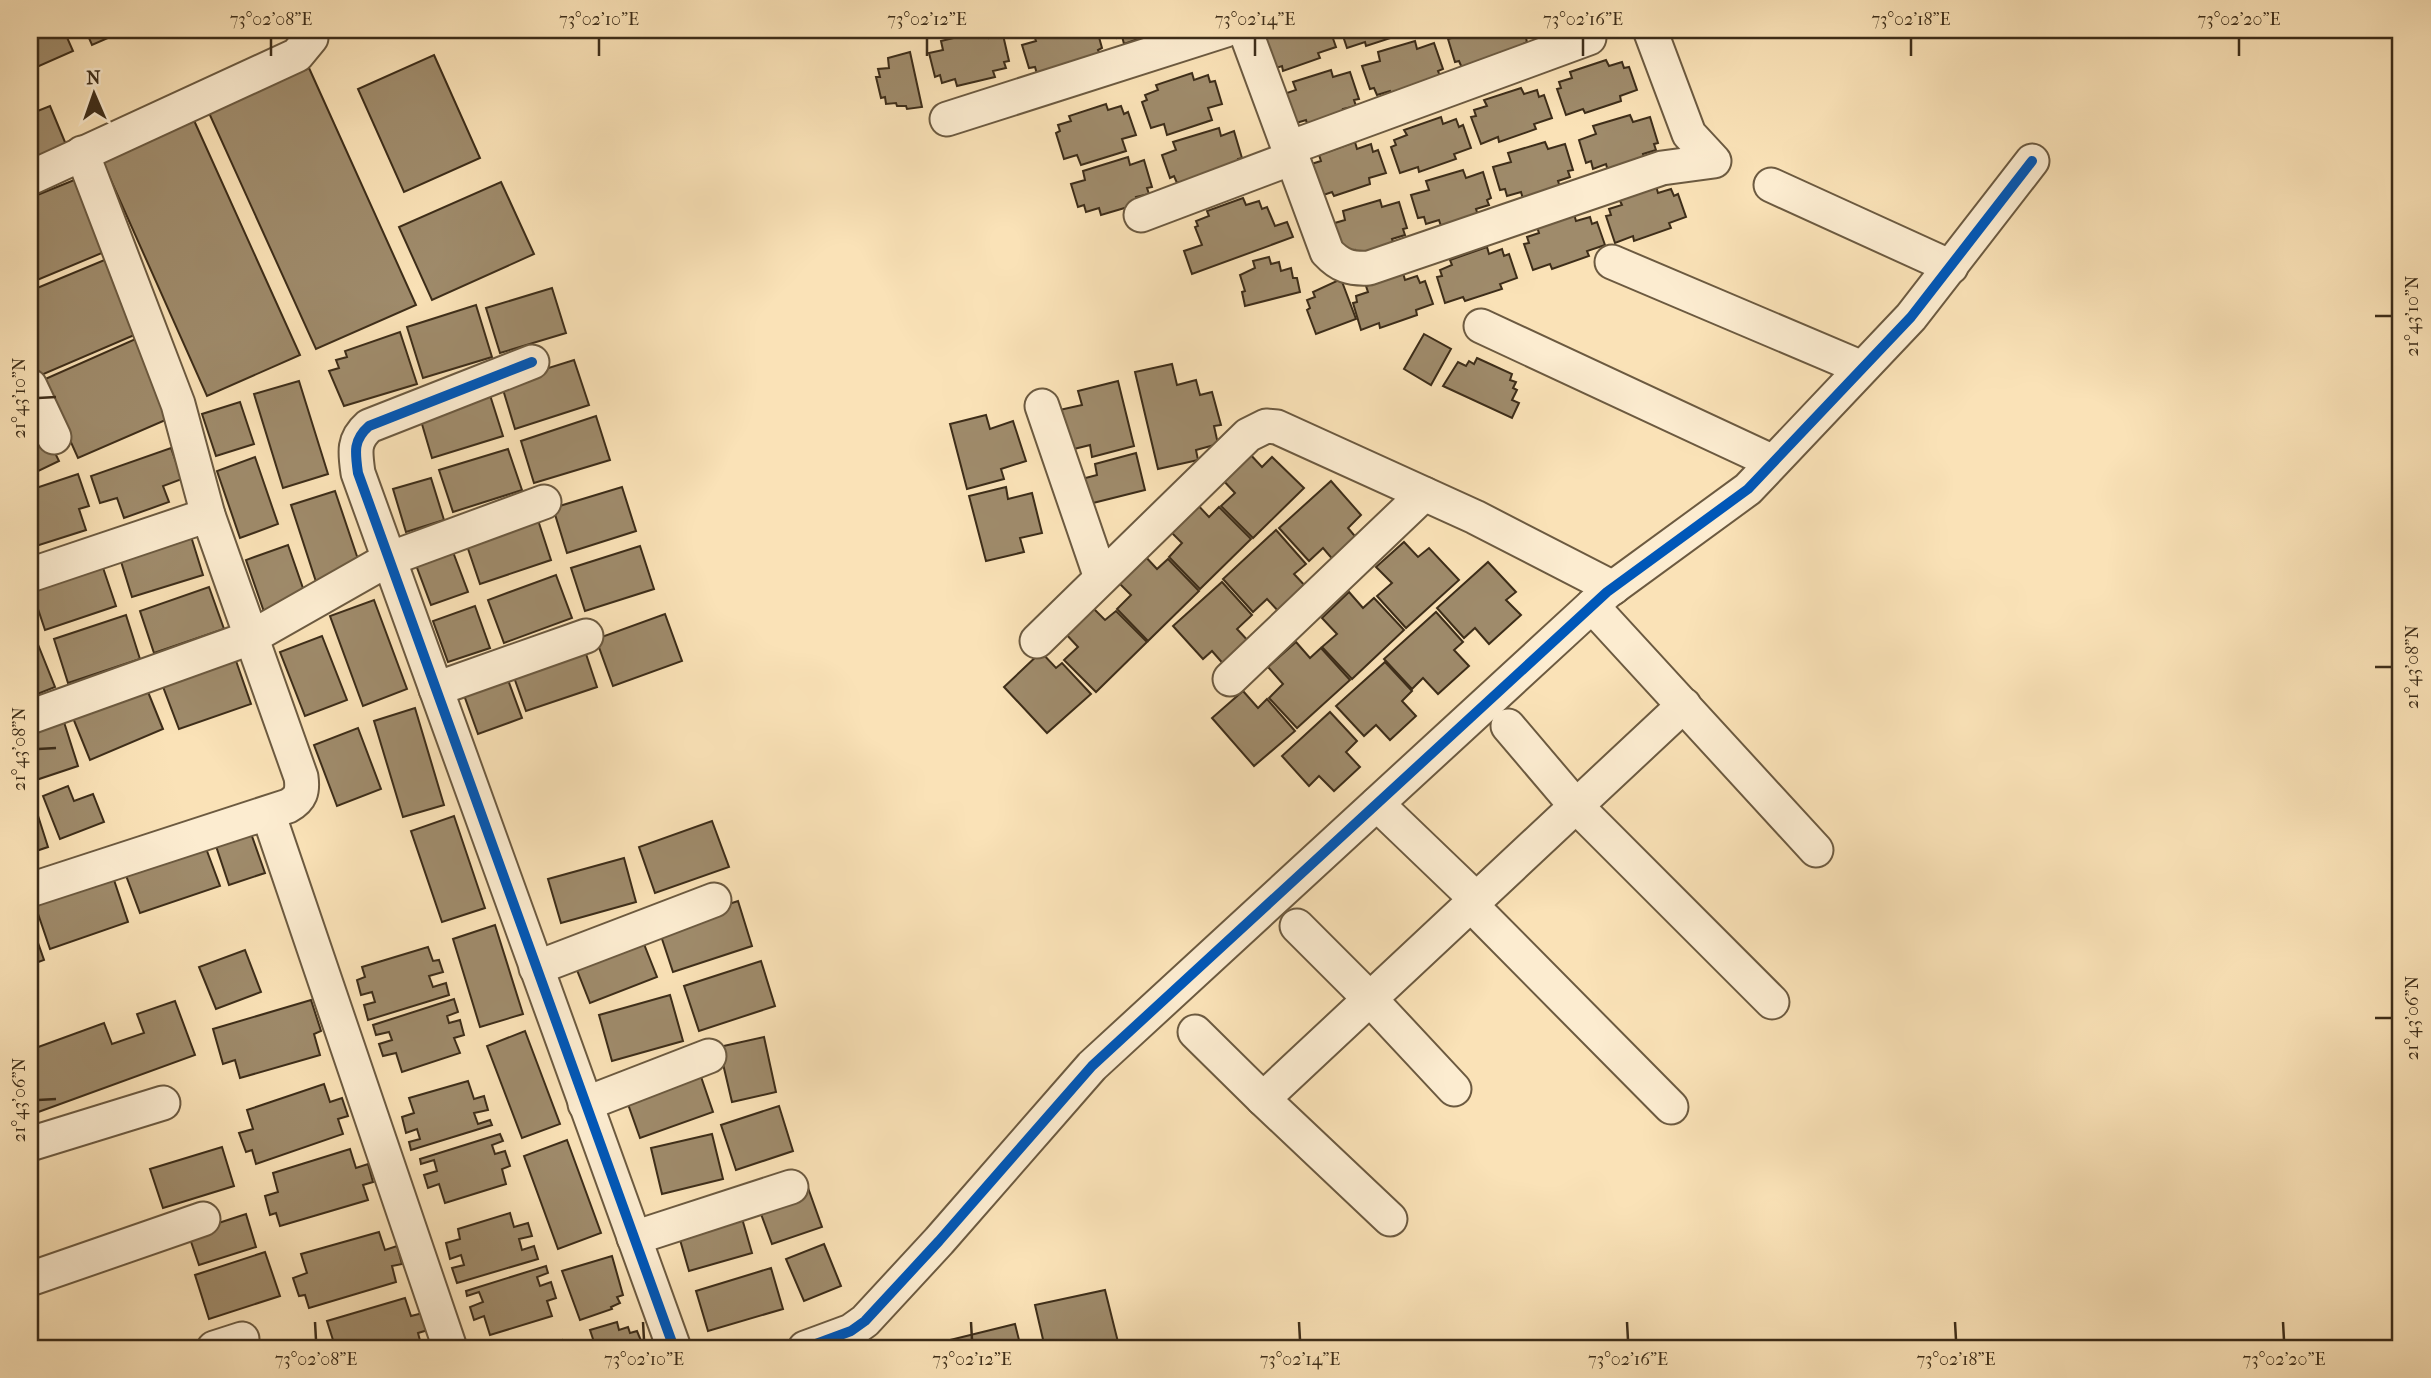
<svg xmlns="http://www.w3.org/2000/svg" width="2431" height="1378" viewBox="0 0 2431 1378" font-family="'IM FELL French Canon',serif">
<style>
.building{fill:#9f8b6b;stroke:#3d2d19;stroke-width:2}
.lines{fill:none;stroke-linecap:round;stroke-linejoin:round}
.minor-casing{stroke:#6c5a40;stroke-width:37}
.minor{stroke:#fcecd0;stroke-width:33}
.cycleway-casing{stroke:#fcecd0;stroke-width:15}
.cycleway{stroke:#0057b8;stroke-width:10}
.ticks{fill:none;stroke:#3d2d19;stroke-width:2.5}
.neatline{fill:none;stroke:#3d2d19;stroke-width:2.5}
.ticks-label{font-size:18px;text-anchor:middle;fill:#3d2d19}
</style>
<rect width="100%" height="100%" fill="#fae2b7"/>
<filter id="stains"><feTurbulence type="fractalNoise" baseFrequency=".00286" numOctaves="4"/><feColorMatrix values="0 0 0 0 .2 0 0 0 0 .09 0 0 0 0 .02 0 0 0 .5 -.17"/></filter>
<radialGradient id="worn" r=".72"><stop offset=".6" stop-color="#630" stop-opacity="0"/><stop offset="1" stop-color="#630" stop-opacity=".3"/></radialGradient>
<!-- building -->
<g class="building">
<polygon points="30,30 70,30 65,33 73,51 30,70"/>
<polygon points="72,30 126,30 92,45 86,31 75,36"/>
<polygon points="987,30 989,38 1003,35 1009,61 1004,62 1006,68 993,71 995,77 957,86 955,79 942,83 940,75 935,77 929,53 943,50 941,41"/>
<polygon points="1043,30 1097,30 1102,48 1098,50 1100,55 1037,74 1035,67 1029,68 1022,45 1036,41 1033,33"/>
<polygon points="1114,30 1175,30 1140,46 1138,39 1124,44 1122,36 1117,38"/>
<polygon points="1269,30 1330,30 1336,47 1318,53 1320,58 1283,71 1282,66 1264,72 1258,40 1271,35"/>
<polygon points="1341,30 1401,30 1403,34 1366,46 1365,42 1347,48"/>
<polygon points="1464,30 1524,30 1527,42 1523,44 1525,49 1462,68 1459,61 1455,62 1448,39 1465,34"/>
<polygon points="1532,30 1593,30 1541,41 1539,33 1534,36"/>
<polygon points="1415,41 1417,49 1434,43 1443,69 1438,71 1440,76 1392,98 1390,91 1377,95 1374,88 1370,89 1362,66 1380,61 1378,52"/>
<polygon points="910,52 922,107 907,109 906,106 897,106 896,103 886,104 885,97 881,98 876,77 880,77 878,69 889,68 888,58"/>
<polygon points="434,55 480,158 404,192 358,89"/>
<polygon points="1606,60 1609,66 1622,62 1624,68 1629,67 1637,90 1620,96 1621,101 1585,113 1583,109 1566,115 1557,89 1561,88 1559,82 1572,78 1570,72"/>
<polygon points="309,68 416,305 316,349 209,113"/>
<polygon points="1331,70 1333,77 1350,72 1359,99 1354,100 1356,106 1343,109 1345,115 1308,127 1306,120 1293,124 1278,96 1296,90 1293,82"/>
<polygon points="1192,73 1194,80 1208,75 1210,82 1215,81 1222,104 1208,108 1212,120 1167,135 1164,124 1151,128 1142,102 1147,100 1145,95 1158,90 1156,85"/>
<polygon points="1521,88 1524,94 1537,90 1539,97 1544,95 1552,118 1534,124 1536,129 1499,142 1498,137 1481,144 1471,117 1476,116 1474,110 1487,106 1484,100"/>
<polygon points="1106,104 1108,110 1121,106 1124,114 1128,112 1136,135 1122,139 1126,151 1081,165 1077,155 1064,159 1056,133 1060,131 1058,125 1071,121 1069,116"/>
<polygon points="50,106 67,147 30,162 30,114"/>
<polygon points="1630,115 1633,122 1650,117 1658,143 1654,144 1656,150 1643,154 1645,160 1608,171 1606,164 1593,169 1591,161 1586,163 1579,140 1596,134 1593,126"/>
<polygon points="192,116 300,355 207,396 101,158"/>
<polygon points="1441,117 1443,124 1456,119 1459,127 1463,125 1471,148 1454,154 1456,159 1419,172 1418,167 1400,173 1391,147 1396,145 1394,140 1407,135 1404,130"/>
<polygon points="1219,128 1221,136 1234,131 1242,158 1238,159 1239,165 1177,183 1174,176 1170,178 1162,155 1176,150 1173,142"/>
<polygon points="1355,142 1357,149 1371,144 1373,152 1378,150 1386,173 1369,178 1370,184 1334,196 1332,192 1315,198 1308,165 1321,161 1319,155"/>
<polygon points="1545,142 1548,149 1565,144 1573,170 1568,171 1570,177 1558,181 1560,187 1523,199 1521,192 1507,196 1505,189 1500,190 1493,167 1511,162 1508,153"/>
<polygon points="1128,157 1130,165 1144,160 1152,187 1147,188 1149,194 1136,197 1138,204 1101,215 1099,208 1086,212 1084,205 1078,207 1071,184 1085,180 1083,171"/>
<polygon points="1463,170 1466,178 1483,172 1491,198 1487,200 1489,205 1476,209 1478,215 1441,226 1439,220 1426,224 1424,217 1418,218 1411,195 1429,190 1426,181"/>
<polygon points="79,178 109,250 30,283 30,198"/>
<polygon points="501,182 534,254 432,300 399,227"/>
<polygon points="1656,186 1658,193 1671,189 1674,196 1678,194 1686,217 1669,223 1671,228 1634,241 1633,236 1615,243 1606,216 1611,215 1609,209 1622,205 1619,199"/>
<polygon points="1243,198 1246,205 1259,201 1262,209 1267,207 1275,226 1287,222 1293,237 1192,274 1184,251 1202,245 1195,227 1198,226 1196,221 1209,216 1207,211"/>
<polygon points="1380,200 1382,207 1399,202 1407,228 1403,229 1405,235 1392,239 1394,245 1357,257 1355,250 1342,254 1328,225 1345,220 1343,211"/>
<polygon points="1574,214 1576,221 1590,217 1592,224 1597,222 1605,245 1587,251 1589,256 1552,269 1550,264 1533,270 1524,244 1529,243 1527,237 1539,233 1537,227"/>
<polygon points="1487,247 1489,254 1502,249 1504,256 1509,254 1517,278 1500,284 1502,289 1465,301 1463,297 1445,303 1437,277 1442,276 1440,270 1452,265 1450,260"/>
<polygon points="114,256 146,330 39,376 30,354 30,291"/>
<polygon points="1269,257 1271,264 1279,262 1281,271 1291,268 1293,278 1297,278 1300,292 1245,306 1242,292 1245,291 1240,275 1255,268 1253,261"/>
<polygon points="1403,273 1405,280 1417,276 1420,283 1425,281 1433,304 1416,310 1417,315 1380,328 1379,323 1361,330 1353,303 1357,302 1356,296 1368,292 1366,286"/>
<polygon points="1341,279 1356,319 1316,334 1307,310 1310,308 1307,300 1315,297 1313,292"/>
<polygon points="552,288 566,333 500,353 486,308"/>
<polygon points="476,305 492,357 423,378 407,327"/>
<polygon points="400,332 417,384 344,406 329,371 339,368 336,360 347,357 345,351"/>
<polygon points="149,333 184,412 78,458 43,380"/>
<polygon points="1424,334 1451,349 1431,385 1404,369"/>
<polygon points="1477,358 1512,374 1510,380 1516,382 1513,388 1517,390 1512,400 1519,403 1512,418 1443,386 1458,362 1466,366 1469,361 1474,364"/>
<polygon points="574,360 589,405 515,429 501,383"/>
<polygon points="1172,364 1177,385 1196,380 1200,395 1212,392 1221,425 1214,426 1218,444 1196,450 1198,460 1158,469 1135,372"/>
<polygon points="299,381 328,474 283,488 254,394"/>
<polygon points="1118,381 1134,446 1092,457 1090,445 1066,451 1055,411 1082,405 1078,391"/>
<polygon points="489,392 503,436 432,458 419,414"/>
<polygon points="30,402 59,461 30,475"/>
<polygon points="240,402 254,444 216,456 202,414"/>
<polygon points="986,415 990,429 1013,421 1026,461 1001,469 1004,479 967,489 950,424"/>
<polygon points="596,416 610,460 534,483 521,441"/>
<polygon points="171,448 182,479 163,486 169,502 124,518 117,498 100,503 91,476"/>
<polygon points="508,449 522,490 453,512 439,470"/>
<polygon points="1248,452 1262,467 1272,457 1304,488 1253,538 1221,506 1235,493 1221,478"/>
<polygon points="1136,453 1145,490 1081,506 1074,481 1097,475 1095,464"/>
<polygon points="255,457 278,524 240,538 217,471"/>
<polygon points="78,474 89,506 79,509 86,530 36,546 32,533 30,534 30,490"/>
<polygon points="431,478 444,520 406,532 393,489"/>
<polygon points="1331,481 1361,515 1348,528 1359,541 1335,562 1323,548 1309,561 1279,528"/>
<polygon points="622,487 636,531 567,553 553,508"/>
<polygon points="1006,487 1008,499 1032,493 1042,533 1020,538 1024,552 986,561 969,496"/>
<polygon points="335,491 365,580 320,594 291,505"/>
<polygon points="1195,502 1209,517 1219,507 1251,539 1200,589 1169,557 1182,543 1168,529"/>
<polygon points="537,517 551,560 480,584 465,540"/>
<polygon points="189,530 203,575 132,597 118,552"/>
<polygon points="1276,530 1306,564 1294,574 1308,589 1281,614 1267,599 1253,612 1223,579"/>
<polygon points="1404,542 1418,557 1429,548 1459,580 1406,628 1377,596 1392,583 1376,567"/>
<polygon points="288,545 313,617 271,632 246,560"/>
<polygon points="640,546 654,589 585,611 571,568"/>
<polygon points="453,552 468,592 431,605 416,565"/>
<polygon points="1143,554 1157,569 1168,559 1199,591 1148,641 1117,609 1131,595 1116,580"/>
<polygon points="99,556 116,606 45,630 30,585"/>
<polygon points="1488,562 1516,592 1506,600 1521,615 1489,644 1475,628 1464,638 1437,608"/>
<polygon points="556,575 572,618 504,643 488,600"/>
<polygon points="1222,582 1252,615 1237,629 1251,644 1226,667 1212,651 1203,659 1173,626"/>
<polygon points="209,587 224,629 154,653 140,611"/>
<polygon points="1349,592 1363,608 1374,598 1404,630 1352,679 1322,647 1337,634 1322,618"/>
<polygon points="374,600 407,689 363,706 330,616"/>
<polygon points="475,606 490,648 448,662 433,621"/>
<polygon points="1091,606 1105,620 1116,611 1147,642 1096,692 1064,660 1078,647 1064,632"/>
<polygon points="1436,612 1463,642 1454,650 1469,666 1438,694 1423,678 1412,689 1384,659"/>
<polygon points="665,614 682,661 613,686 596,639"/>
<polygon points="126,615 140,659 68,683 54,639"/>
<polygon points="322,636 347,700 305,716 280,652"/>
<polygon points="37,642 55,687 30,697 30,645"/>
<polygon points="1296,642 1310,658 1321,648 1350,680 1297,728 1269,698 1283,684 1268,667"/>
<polygon points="583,645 597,687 526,711 511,669"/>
<polygon points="1041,652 1056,668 1062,663 1091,694 1047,733 1004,687"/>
<polygon points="235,658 251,704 179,729 162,684"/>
<polygon points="1385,662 1412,691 1402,701 1416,716 1390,740 1376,725 1364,736 1336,706"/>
<polygon points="504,669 522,718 478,734 460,684"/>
<polygon points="146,687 163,729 90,760 73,718"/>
<polygon points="1243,691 1258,708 1267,699 1295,731 1254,766 1212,718"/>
<polygon points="415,708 444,805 403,817 374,721"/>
<polygon points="1330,712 1357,741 1346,752 1360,767 1334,791 1319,776 1309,786 1282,756"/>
<polygon points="63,719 78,766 30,782 30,730"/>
<polygon points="358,728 381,789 337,806 314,745"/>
<polygon points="68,786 74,801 93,794 104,822 60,839 43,796"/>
<polygon points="33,800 48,847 30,853 30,801"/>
<polygon points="454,816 485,908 442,922 411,831"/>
<polygon points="712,821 729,867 655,893 639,847"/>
<polygon points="248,825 265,873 229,885 213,837"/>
<polygon points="204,843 220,886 140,913 124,870"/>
<polygon points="624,858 636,902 561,923 548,879"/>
<polygon points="112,874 128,922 50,949 34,902"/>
<polygon points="738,901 752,946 673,972 658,927"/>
<polygon points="30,920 44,960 30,965"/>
<polygon points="495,925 523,1014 480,1027 453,939"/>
<polygon points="640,934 657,977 590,1003 573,960"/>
<polygon points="428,947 433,961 439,960 443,972 429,976 433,987 446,983 449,995 368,1020 364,1005 375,1002 372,992 361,995 357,980 365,977 362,967"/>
<polygon points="245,950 261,992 216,1009 199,967"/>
<polygon points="761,961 775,1006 699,1031 684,986"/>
<polygon points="670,995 683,1041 612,1061 599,1015"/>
<polygon points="454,999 458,1012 447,1016 449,1023 460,1020 464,1035 454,1038 460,1053 402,1072 396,1053 383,1056 379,1044 392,1040 389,1032 376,1035 373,1025"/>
<polygon points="311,1000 321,1031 314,1034 320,1055 240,1078 235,1060 223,1064 213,1029"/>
<polygon points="175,1001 195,1055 30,1115 30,1050 104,1023 112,1044 144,1033 137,1014"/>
<polygon points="525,1031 560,1124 522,1138 487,1046"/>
<polygon points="764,1037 776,1092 732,1102 719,1047"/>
<polygon points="697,1065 713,1112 640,1138 623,1090"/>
<polygon points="468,1081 474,1099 484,1096 488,1110 474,1113 478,1124 490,1120 492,1125 411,1150 409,1142 420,1139 417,1129 406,1133 402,1117 414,1113 409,1098"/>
<polygon points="324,1084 330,1102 342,1098 348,1116 338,1119 343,1134 256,1164 252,1150 246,1152 239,1133 253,1129 247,1110"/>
<polygon points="779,1106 793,1151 736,1170 721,1125"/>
<polygon points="500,1134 503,1141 492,1145 495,1154 505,1151 510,1166 502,1169 506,1184 445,1203 439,1184 428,1188 424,1175 437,1171 434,1160 421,1164 420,1159"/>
<polygon points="712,1134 723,1179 662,1194 651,1148"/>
<polygon points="567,1140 601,1233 558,1249 524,1156"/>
<polygon points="222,1147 234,1186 163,1208 150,1169"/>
<polygon points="350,1149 356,1168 368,1164 373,1182 363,1185 368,1200 280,1226 276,1213 270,1215 265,1196 278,1192 273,1173"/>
<polygon points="807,1185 822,1227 772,1244 757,1203"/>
<polygon points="739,1208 752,1253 689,1271 676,1226"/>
<polygon points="510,1213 514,1227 528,1223 532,1236 519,1239 522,1250 534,1246 538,1259 457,1283 452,1268 464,1265 461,1255 450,1259 446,1243 460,1239 458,1229"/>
<polygon points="246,1214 256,1247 199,1265 188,1233"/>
<polygon points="379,1232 385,1250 397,1246 402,1264 392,1266 396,1282 309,1308 305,1295 299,1296 293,1278 307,1273 301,1254"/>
<polygon points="824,1244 841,1286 804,1301 786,1259"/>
<polygon points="265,1252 280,1296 209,1319 195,1275"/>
<polygon points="612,1256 623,1295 617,1297 620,1303 611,1307 612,1309 580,1320 562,1271"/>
<polygon points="546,1266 548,1273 537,1277 540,1286 551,1282 556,1298 547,1301 552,1316 490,1335 484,1316 474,1320 470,1307 483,1302 479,1292 467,1296 466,1291"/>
<polygon points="771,1268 783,1309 708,1331 696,1291"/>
<polygon points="1105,1290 1118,1342 1092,1348 1045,1348 1035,1305"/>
<polygon points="405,1298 411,1316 423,1313 428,1330 418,1333 422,1348 321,1348 319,1344 333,1340 327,1321"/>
<polygon points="617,1322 619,1330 628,1327 630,1333 637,1331 644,1348 596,1348 590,1330"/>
<polygon points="1015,1324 1021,1348 948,1348 946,1341"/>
<polygon points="562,1340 564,1348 536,1348"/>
</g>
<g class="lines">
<defs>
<g id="minor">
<path d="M1245,30l82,222c13,14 23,17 42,16l293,-100 52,-7 -25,-27 -39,-104"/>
<polyline points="947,119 1226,30"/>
<polyline points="1289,148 1589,38"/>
<polyline points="82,153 178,404 208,515"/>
<polyline points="30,178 297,55 311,38 311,30"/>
<polyline points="1771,185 1951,267"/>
<polyline points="1141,215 1292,158"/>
<polyline points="1612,262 1862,368"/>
<polyline points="1481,326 1773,462"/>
<path d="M532,362l-163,64c-16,14 -14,26 -11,47l316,875"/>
<polyline points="30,386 54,437"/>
<polyline points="1042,406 1101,578"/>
<path d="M30,575l178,-60 93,262c2,14 0,22 -13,29l-258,84"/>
<polyline points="1592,606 1816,850"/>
<polyline points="1037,641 1248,435 1266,426 1277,427 1475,517 1613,588"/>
<polyline points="1230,679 1424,494"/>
<polyline points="436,689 586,636"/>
<polyline points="30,717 250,638 389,559 544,502"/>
<polyline points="1508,726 1576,806 1772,1002"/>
<polyline points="1377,804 1476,899"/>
<polyline points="268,813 450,1348"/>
<polyline points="1471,905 1671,1107"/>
<polyline points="1297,926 1370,999 1454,1089"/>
<polyline points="536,968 714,900"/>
<polyline points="1195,1032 1263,1099 1390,1219"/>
<polyline points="1263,1099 1684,705"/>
<polyline points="585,1104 709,1056"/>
<polyline points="30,1144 163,1103"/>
<polyline points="634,1238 791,1187"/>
<polyline points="30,1279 203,1219"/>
<polyline points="214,1348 242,1339"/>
<polyline points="805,1348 851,1331 865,1321 939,1241 1092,1066 1607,592 1748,489 1911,317 2032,161"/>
</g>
</defs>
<!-- minor casing -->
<use href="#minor" class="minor-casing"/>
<!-- minor -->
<use href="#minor" class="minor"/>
<defs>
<g id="cycleway">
<path d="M532,362l-163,64c-16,14 -14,26 -11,47l316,875"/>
<polyline points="805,1348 851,1331 865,1321 939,1241 1092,1066 1607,592 1748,489 1911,317 2032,161"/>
</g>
</defs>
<!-- cycleway casing -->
<use href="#cycleway" class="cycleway-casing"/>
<!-- cycleway -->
<use href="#cycleway" class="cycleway"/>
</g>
<!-- ticks -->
<path class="ticks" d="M271,38v18M599,38v18M927,38v18M1255,38v18M1583,38v18M1911,38v18M2239,38v18M2375,316h17M38,398l18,-1M2375,667h17M38,749l18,-1M2375,1018h17M38,1100l18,-1M315,1322l1,18M643,1322l1,18M971,1322l1,18M1299,1322l1,18M1627,1322l1,18M1955,1322l1,18M2283,1322l1,18"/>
<!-- margin -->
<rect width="2431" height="1378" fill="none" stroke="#fae2b7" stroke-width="77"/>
<!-- north arrow -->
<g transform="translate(94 94) rotate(358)" stroke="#fcecd0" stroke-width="5" paint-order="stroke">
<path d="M0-5L12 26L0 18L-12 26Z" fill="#3d2d19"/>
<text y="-10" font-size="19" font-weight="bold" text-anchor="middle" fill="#3d2d19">N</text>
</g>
<rect x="38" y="38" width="2354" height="1302" class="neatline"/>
<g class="ticks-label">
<text x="271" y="25">73°02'08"E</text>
<text x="599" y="25">73°02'10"E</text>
<text x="927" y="25">73°02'12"E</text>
<text x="1255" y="25">73°02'14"E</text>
<text x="1583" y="25">73°02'16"E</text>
<text x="1911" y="25">73°02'18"E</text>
<text x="2239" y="25">73°02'20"E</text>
<text transform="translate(2412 316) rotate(-90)" y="6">21°43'10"N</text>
<text transform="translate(19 398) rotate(-90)" y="6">21°43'10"N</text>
<text transform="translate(2412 667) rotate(-90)" y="6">21°43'08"N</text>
<text transform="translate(19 749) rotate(-90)" y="6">21°43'08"N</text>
<text transform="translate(2412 1018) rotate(-90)" y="6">21°43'06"N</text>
<text transform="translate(19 1100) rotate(-90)" y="6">21°43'06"N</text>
<text x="316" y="1365">73°02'08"E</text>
<text x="644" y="1365">73°02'10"E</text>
<text x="972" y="1365">73°02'12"E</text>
<text x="1300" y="1365">73°02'14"E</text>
<text x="1628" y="1365">73°02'16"E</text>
<text x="1956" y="1365">73°02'18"E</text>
<text x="2284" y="1365">73°02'20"E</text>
</g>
<rect width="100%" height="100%" filter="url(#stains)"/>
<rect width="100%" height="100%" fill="url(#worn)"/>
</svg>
